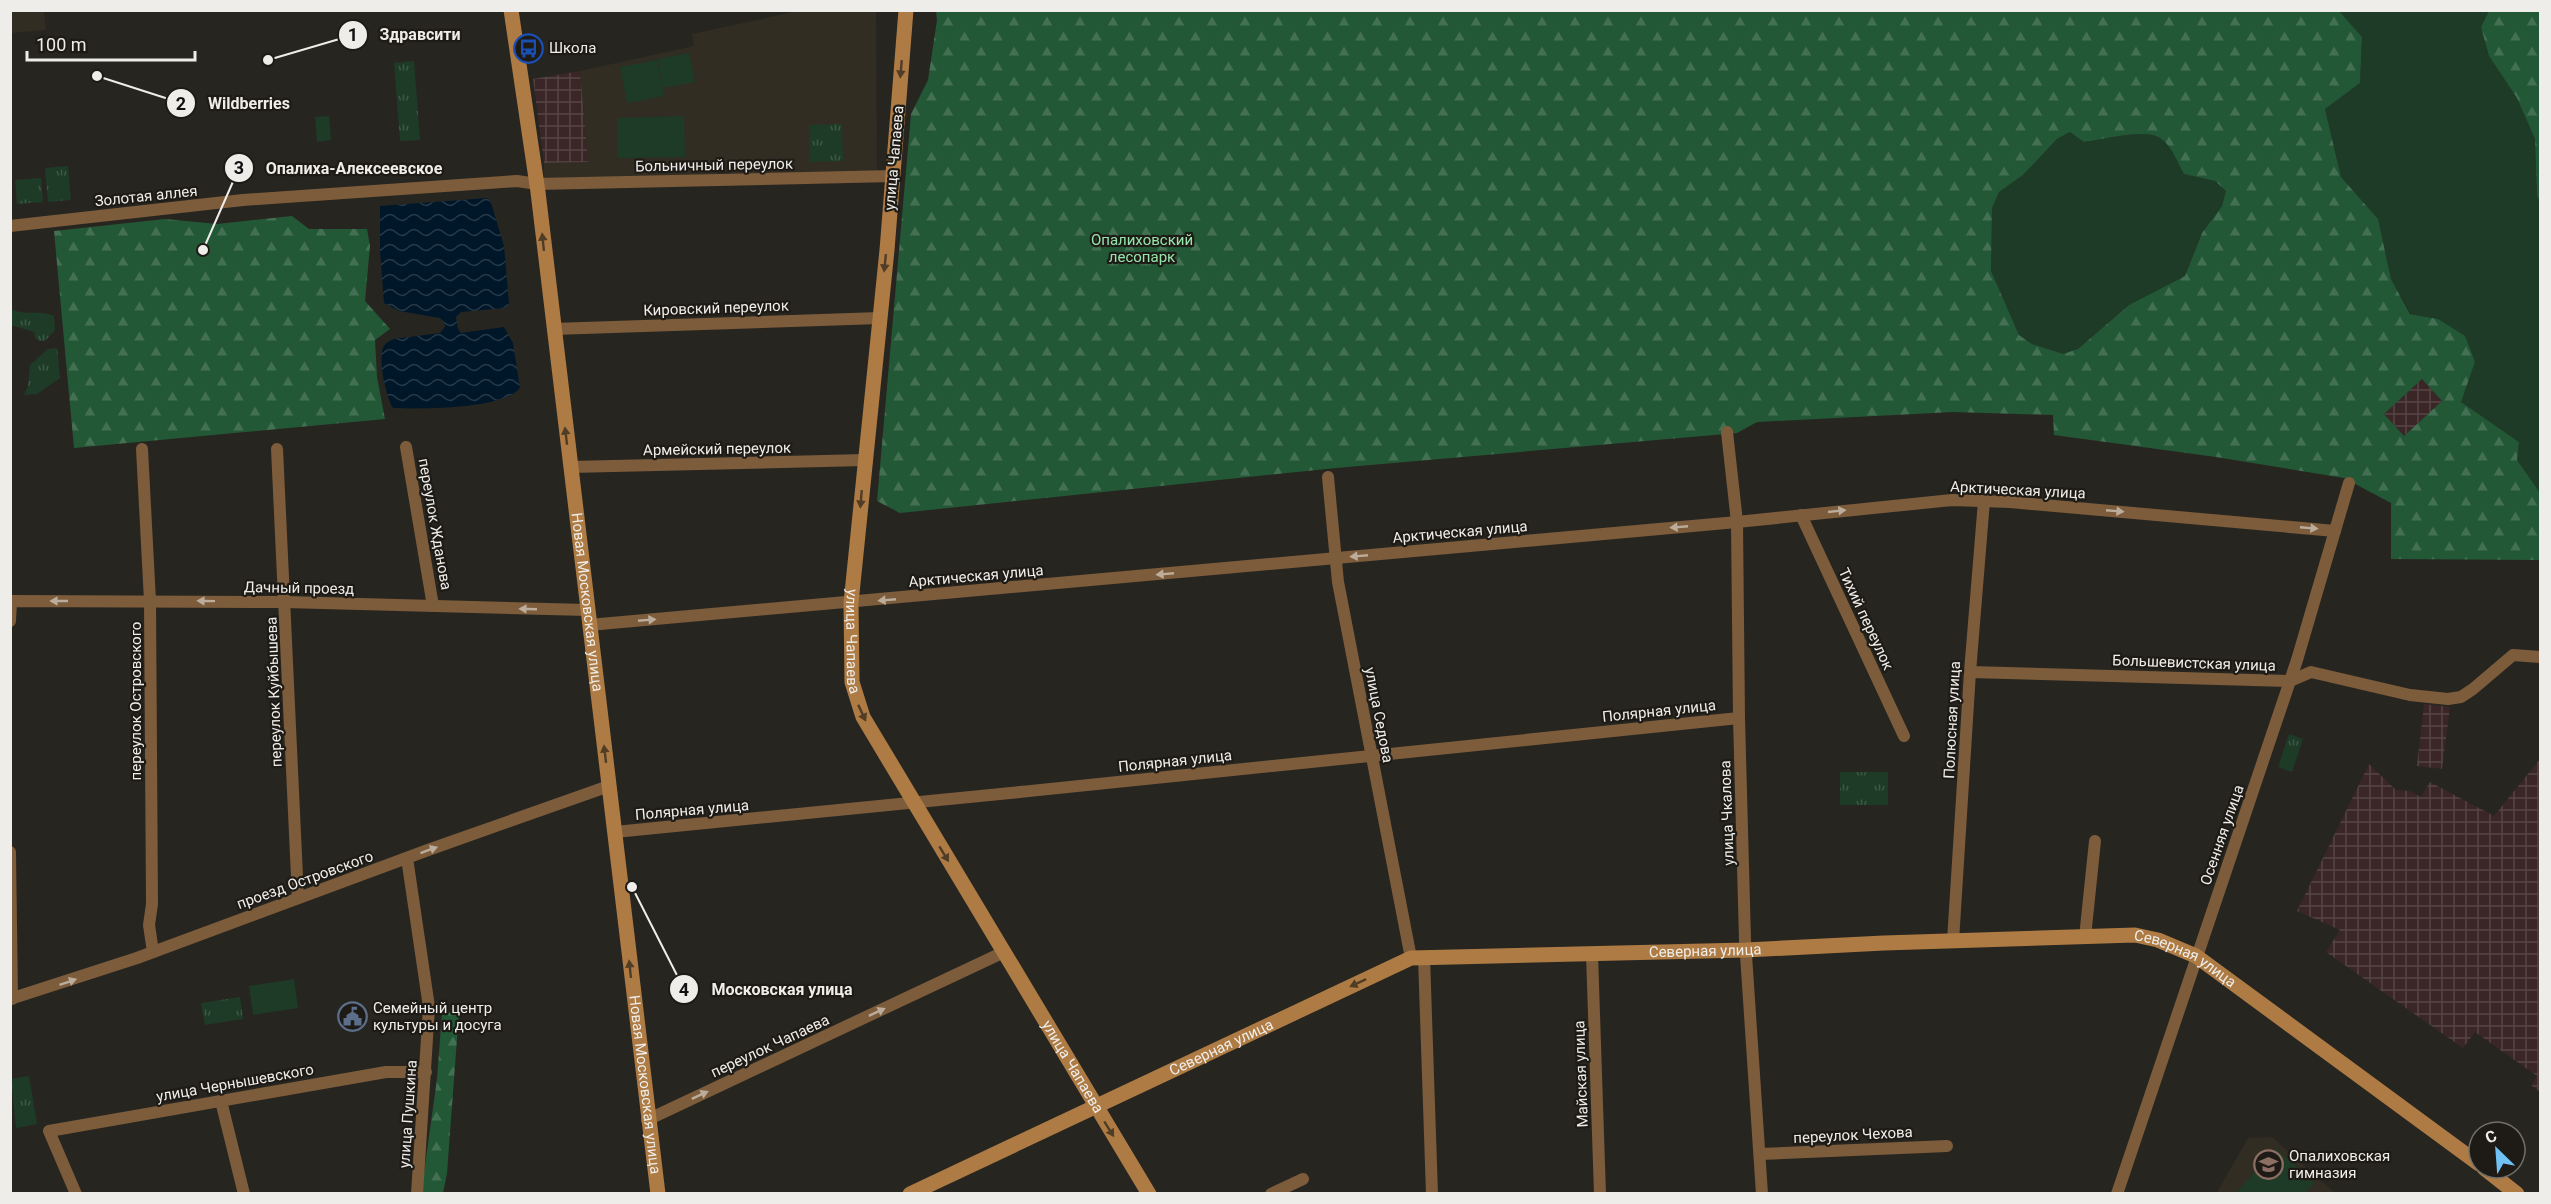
<svg xmlns="http://www.w3.org/2000/svg" width="2551" height="1204" viewBox="0 0 2551 1204" font-family="Roboto,sans-serif">
<style>
.built{fill:#322d23}
.industrial{fill:url(#industrial-grid)}
.green{fill:#1d3b27}
.forest{fill:url(#forest-firs);fill-rule:evenodd}
.park{fill:url(#park-tufts)}
.water{fill:url(#water-waves)}
.lines{fill:none;stroke-linecap:round;stroke-linejoin:round}
.street{stroke:#7c5c3b;stroke-width:12}
.secondary{stroke:#ad7b43;stroke-width:15}
.oneway{fill:#503d26}
.oneway2{fill:#bbac9b}
.labels{text-anchor:middle;stroke-width:4.5;stroke-linejoin:round;paint-order:stroke}
.poi-label{font-size:15px;fill:#efedea;stroke:#1e1b16;text-anchor:start}
.street-label{font-size:15px;fill:#efedea;stroke:#1e1b16}
.park-label{font-size:15px;fill:#95e5ac;stroke:#1e1b16}
.leader{fill:none;stroke:#efedea;stroke-width:2}
.callout-dot{fill:#efedea;stroke:#1e1b16;stroke-width:2}
.mark-label{font-size:18px;text-anchor:middle;font-weight:bold;fill:#111}
.callout-label{font-size:16px;text-anchor:middle;font-weight:bold;fill:#efedea;stroke:#1e1b16;stroke-width:4.5;stroke-linejoin:round;paint-order:stroke}
</style>
<defs>
<pattern id="industrial-grid" width="8" height="8" patternUnits="userSpaceOnUse" patternTransform="scale(1.5)"><rect width="8" height="8" fill="#3a2627"/><path d="M0 4h8M4 0v8" fill="none" stroke="#574646"/></pattern>
<pattern id="forest-firs" width="22" height="20" patternUnits="userSpaceOnUse" patternTransform="scale(1.5)"><rect width="22" height="20" fill="#235836"/><path d="M5 1l3.5 6h-7zM16 11l3.5 6h-7z" fill="#437053"/></pattern>
<pattern id="park-tufts" width="24" height="20" patternUnits="userSpaceOnUse" patternTransform="scale(1.5)"><rect width="24" height="20" fill="#1d3b27"/><path d="M3 7l-1-3M5 7V3M7 7l1-3M15 17l-1-3M17 17v-4M19 17l1-3" fill="none" stroke="#3e5846"/></pattern>
<pattern id="water-waves" width="16" height="10" patternUnits="userSpaceOnUse" patternTransform="scale(1.5)"><rect width="16" height="10" fill="#001729"/><path d="M0 5q4-4 8 0t8 0" fill="none" stroke="#263948"/></pattern>
</defs>
<rect width="100%" height="100%" fill="#272520"/>
<!-- built -->
<g class="built">
<polygon points="11,10 44,11 46,30 11,33"/>
<polygon points="798,11 876,11 877,171 732,175 728,171 720,171 716,175 544,180 544,163 588,162 580,71 694,46 692,34"/>
<polygon points="2272,1137 2335,1193 2216,1194 2248,1138"/>
</g>
<!-- industrial -->
<g class="industrial">
<polygon points="580,71 588,162 544,163 533,79"/>
<polygon points="2422,379 2442,401 2404,436 2384,414"/>
<polygon points="2424,704 2450,707 2442,769 2417,766"/>
<polygon points="2540,759 2540,1092 2531,1085 2537,1076 2475,1032 2463,1048 2326,952 2340,930 2297,911 2369,764 2396,790 2410,791 2421,797 2430,782 2494,816"/>
</g>
<!-- green -->
<g class="green">
<polygon points="2338,11 2489,11 2481,27 2489,56 2517,98 2535,139 2537,196 2540,202 2540,493 2517,460 2519,442 2461,402 2475,362 2438,319 2411,314 2391,279 2378,219 2341,177 2325,109 2360,83 2362,37"/>
<polygon points="689,53 695,82 663,88 658,59"/>
<polygon points="657,60 664,96 627,103 620,67"/>
<polygon points="329,116 331,140 317,142 315,117"/>
<polygon points="684,116 685,157 617,158 617,118"/>
<path d="M2071,132l13,10c18,-2 61,-14 76,-4 12,8 17,24 24,36l31,7 11,10 -4,15 -20,27 -17,43 -56,29 -51,44 -15,6 -31,-11 -13,-9 -28,-64 1,-63 7,-16 24,-17 34,-36z"/>
<polygon points="294,979 298,1008 253,1015 249,986"/>
<polygon points="2276,1149 2314,1183 2305,1193 2236,1193"/>
</g>
<!-- forest -->
<g class="forest">
<path d="M2338,10l24,27 -2,46 -35,26 16,68 37,42 13,60 19,35 28,5 27,17 10,26 -14,40 58,40 -2,18 23,33v67l-149,-1v-56l-47,-25 -128,-21 -162,-22 -1,-20 -100,-3 -196,10 -20,11 -401,35 -436,45 -23,-12 34,-387 17,-34 9,-60 -1,-9zM2070,132l14,10c18,-2 61,-14 76,-4 12,8 17,24 24,36l31,7 11,10 -4,15 -20,27 -17,43 -56,29 -51,44 -15,5 -31,-10 -13,-9 -28,-64 1,-63 7,-16 24,-17 34,-36zM2422,379l20,22 -38,35 -20,-22z"/>
<polygon points="2489,11 2540,11 2540,202 2537,196 2535,139 2517,98 2489,56 2481,27"/>
<polygon points="292,216 309,229 367,229 370,246 365,301 390,329 375,340 377,377 385,419 74,448 54,231 165,219 217,224"/>
<polygon points="459,1012 447,1173 443,1193 421,1194 437,1079 442,1013"/>
</g>
<!-- park -->
<g class="park">
<polygon points="414,61 420,140 400,141 394,63"/>
<polygon points="842,124 843,161 810,162 809,125"/>
<polygon points="68,166 71,200 48,202 45,168"/>
<polygon points="41,178 43,202 17,204 15,180"/>
<path d="M10,308c13,9 30,1 44,8l1,14 -10,11h-6l-4,-3 -1,-6 -23,-7z"/>
<polygon points="57,348 60,378 37,394 24,395 28,386 30,365 48,349"/>
<polygon points="2289,734 2303,739 2292,772 2278,767"/>
<rect x="1840" y="772" width="48" height="33"/>
<polygon points="240,997 243,1019 205,1025 201,1003"/>
<polygon points="29,1076 37,1124 16,1128 11,1079"/>
</g>
<!-- water -->
<path class="water" d="M487,198l4,5 13,43 5,58 -4,4 -44,4 -5,5 2,12 3,4 43,-6 9,16 7,45c-19,22 -98,21 -127,20 -7,-12 -15,-47 -10,-60 2,-5 6,-7 11,-9l46,-6 5,-6 -1,-5 -4,-4 -41,-7 -15,-8 -4,-52v-45z"/>
<g class="lines">
<!-- street -->
<g class="street">
<polyline points="10,226 243,200 517,181 537,184 893,176"/>
<polyline points="553,329 880,318"/>
<polyline points="1727,432 1737,522 1739,718 1745,940 1762,1194"/>
<polyline points="406,447 433,606"/>
<polyline points="142,449 150,601 152,904 149,925 153,952"/>
<polyline points="277,449 298,898"/>
<polyline points="570,467 865,460"/>
<polyline points="1328,477 1338,582 1411,958"/>
<polyline points="1801,515 1904,736"/>
<polyline points="10,621 11,601 285,602 587,610"/>
<polyline points="589,625 1737,522 1952,500 2010,502 2335,531"/>
<polyline points="1970,672 2290,681 2311,672 2410,695 2448,699 2461,697 2473,689 2513,655 2540,657"/>
<path d="M615,832c375,-35 749,-77 1124,-114"/>
<polyline points="10,852 12,999"/>
<polyline points="407,858 429,1007 417,1194"/>
<polyline points="2085,937 2095,841"/>
<polyline points="1953,941 1970,672 1984,501"/>
<polyline points="1592,954 1600,1194"/>
<polyline points="1424,957 1432,1194"/>
<polyline points="10,999 137,958 428,850 609,786"/>
<polyline points="221,1101 244,1194"/>
<polyline points="647,1120 1004,952"/>
<polyline points="1760,1154 1947,1146"/>
<polyline points="76,1194 49,1131 386,1072 426,1072"/>
<polyline points="1271,1194 1303,1179"/>
<polyline points="2117,1194 2297,660 2349,483"/>
</g>
<!-- secondary -->
<g class="secondary">
<path id="s1" d="M511,10l27,182 120,1002"/>
<path id="s2" d="M906,10l-19,240 -36,353 1,79 11,35 286,477"/>
<polyline points="2484,1168 2517,1194"/>
<path id="s3" d="M910,1194l501,-236 335,-8 138,-7 251,-8 23,5 38,16 283,208"/>
</g>
</g>
<!-- one-way arrows -->
<defs><path id="oneway-solid" d="M-6-.8H1V-3.2L6.5 0L1 3.2V.8H-6Z" transform="scale(1.5)"/></defs>
<g class="oneway">
<use href="#oneway-solid" transform="translate(901 69) rotate(95)"/>
<use href="#oneway-solid" transform="translate(543 242) rotate(-96)"/>
<use href="#oneway-solid" transform="translate(885 263) rotate(96)"/>
<use href="#oneway-solid" transform="translate(566 436) rotate(-97)"/>
<use href="#oneway-solid" transform="translate(861 499) rotate(95)"/>
<use href="#oneway-solid" transform="translate(862 713) rotate(65)"/>
<use href="#oneway-solid" transform="translate(605 754) rotate(-97)"/>
<use href="#oneway-solid" transform="translate(944 854) rotate(59)"/>
<use href="#oneway-solid" transform="translate(630 969) rotate(-96)"/>
<use href="#oneway-solid" transform="translate(1358 983) rotate(155)"/>
<use href="#oneway-solid" transform="translate(1109 1129) rotate(58)"/>
</g>
<g class="oneway2">
<use href="#oneway-solid" transform="translate(1837 511) rotate(-6)"/>
<use href="#oneway-solid" transform="translate(2115 511) rotate(5)"/>
<use href="#oneway-solid" transform="translate(1679 527) rotate(175)"/>
<use href="#oneway-solid" transform="translate(2309 528) rotate(5)"/>
<use href="#oneway-solid" transform="translate(1359 556) rotate(175)"/>
<use href="#oneway-solid" transform="translate(1165 574) rotate(175)"/>
<use href="#oneway-solid" transform="translate(887 600) rotate(175)"/>
<use href="#oneway-solid" transform="translate(59 601) rotate(180)"/>
<use href="#oneway-solid" transform="translate(206 601) rotate(-179)"/>
<use href="#oneway-solid" transform="translate(528 609) rotate(-178)"/>
<use href="#oneway-solid" transform="translate(647 620) rotate(-5)"/>
<use href="#oneway-solid" transform="translate(429 850) rotate(-20)"/>
<use href="#oneway-solid" transform="translate(68 982) rotate(-19)"/>
<use href="#oneway-solid" transform="translate(877 1012) rotate(-25)"/>
<use href="#oneway-solid" transform="translate(700 1095) rotate(-25)"/>
</g>
<!-- icons -->
<defs>
<symbol id="bus-ring" viewBox="-11 -11 22 22"><circle r="9.5" fill="#1e1b16" stroke="#1a4fb4" stroke-width="1.5"/><path d="M-5-6H5V4H4V6H2V4H-2V6H-4V4H-5ZM-3.5-4V0h7V-4ZM-3.5 1.2v1.5H-2V1.2ZM2 1.2v1.5H3.5V1.2Z" fill="#1a4fb4"/></symbol>
<symbol id="civic-ring" viewBox="-11 -11 22 22"><circle r="9.5" fill="#1e1b16" stroke="#5c6f8a" stroke-width="1.5"/><path d="M-.6-6.5H3V-4.5H.6V-3L4-1V1h2V6H-6V1h2V-1L-.6-3ZM-1.2 2.5V6h2.4V2.5Z" fill="#5c6f8a"/></symbol>
<symbol id="school-ring" viewBox="-11 -11 22 22"><circle r="9.5" fill="#1e1b16" stroke="#8d6e63" stroke-width="1.5"/><path d="M0-5L7-2L0 1L-7-2ZM-4 1L0 2.5L4 1V4Q0 6-4 4Z" fill="#8d6e63"/></symbol>
</defs>
<g fill-rule="evenodd">
<use href="#bus-ring" x="512" y="32" width="33" height="33"/>
<use href="#civic-ring" x="336" y="1000" width="33" height="33"/>
<use href="#school-ring" x="2252" y="1148" width="33" height="33"/>
</g>
<g class="labels">
<!-- poi labels -->
<g class="poi-label">
<text x="549" y="53">Школа</text>
<text x="373" y="1013">Семейный центр<tspan x="373" dy="17">культуры и досуга</tspan></text>
<text x="2289" y="1161">Опалиховская<tspan x="2289" dy="17">гимназия</tspan></text>
</g>
<!-- street labels -->
<g class="street-label">
<text transform="translate(894 158) rotate(-85)" y="5">улица Чапаева</text>
<text transform="translate(714 165) rotate(-1)" y="5">Больничный переулок</text>
<text transform="translate(146 196) rotate(-6)" y="5">Золотая аллея</text>
<text transform="translate(716 308) rotate(-2)" y="5">Кировский переулок</text>
<text transform="translate(717 449) rotate(-1)" y="5">Армейский переулок</text>
<text transform="translate(2018 490) rotate(3)" y="5">Арктическая улица</text>
<text transform="translate(435 524) rotate(80)" y="5">переулок Жданова</text>
<text transform="translate(1460 532) rotate(-5)" y="5">Арктическая улица</text>
<text transform="translate(976 576) rotate(-5)" y="5">Арктическая улица</text>
<text transform="translate(299 588) rotate(1)" y="5">Дачный проезд</text>
<text dy="5" stroke="none"><textPath href="#s1" startOffset="597">Новая Московская улица</textPath></text>
<text transform="translate(1866 619) rotate(65)" y="5">Тихий переулок</text>
<text dy="5" stroke="none"><textPath href="#s2" startOffset="634">улица Чапаева</textPath></text>
<text transform="translate(2194 663) rotate(2)" y="5">Большевистская улица</text>
<text transform="translate(274 692) rotate(-92)" y="5">переулок Куйбышева</text>
<text transform="translate(136 701) rotate(-90)" y="5">переулок Островского</text>
<text transform="translate(1659 711) rotate(-6)" y="5">Полярная улица</text>
<text transform="translate(1379 715) rotate(79)" y="5">улица Седова</text>
<text transform="translate(1952 720) rotate(-87)" y="5">Полюсная улица</text>
<text transform="translate(1175 761) rotate(-6)" y="5">Полярная улица</text>
<text transform="translate(692 810) rotate(-5)" y="5">Полярная улица</text>
<text transform="translate(1727 813) rotate(-92)" y="5">улица Чкалова</text>
<text transform="translate(2222 835) rotate(-71)" y="5">Осенняя улица</text>
<text transform="translate(305 880) rotate(-20)" y="5">проезд Островского</text>
<text dy="5" stroke="none"><textPath href="#s3" startOffset="848">Северная улица</textPath></text>
<text dy="5" stroke="none"><textPath href="#s3" startOffset="1334">Северная улица</textPath></text>
<text transform="translate(770 1046) rotate(-25)" y="5">переулок Чапаева</text>
<text dy="5" stroke="none"><textPath href="#s3" startOffset="344">Северная улица</textPath></text>
<text dy="5" stroke="none"><textPath href="#s2" startOffset="1119">улица Чапаева</textPath></text>
<text transform="translate(1581 1074) rotate(-92)" y="5">Майская улица</text>
<text transform="translate(235 1083) rotate(-10)" y="5">улица Чернышевского</text>
<text dy="5" stroke="none"><textPath href="#s1" startOffset="1083">Новая Московская улица</textPath></text>
<text transform="translate(408 1114) rotate(-86)" y="5">улица Пушкина</text>
<text transform="translate(1853 1135) rotate(-3)" y="5">переулок Чехова</text>
</g>
<!-- park labels -->
<g class="park-label">
<text x="1142" y="245">Опалиховский<tspan x="1142" dy="17">лесопарк</tspan></text>
</g>
</g>
<!-- callouts -->
<path class="leader" d="M268 60L353 35M97 76L181 103M203 250L239 168M632 887L684 989"/>
<g class="callout-dot">
<circle cx="268" cy="60" r="6"/>
<circle cx="97" cy="76" r="6"/>
<circle cx="203" cy="250" r="6"/>
<circle cx="632" cy="887" r="6"/>
<circle cx="353" cy="35" r="15"/>
<circle cx="181" cy="103" r="15"/>
<circle cx="239" cy="168" r="15"/>
<circle cx="684" cy="989" r="15"/>
</g>
<g class="mark-label">
<text x="353" y="41">1</text>
<text x="181" y="110">2</text>
<text x="239" y="174">3</text>
<text x="684" y="996">4</text>
</g>
<g class="callout-label">
<text x="420" y="40">Здравсити</text>
<text x="249" y="109">Wildberries</text>
<text x="354" y="174">Опалиха-Алексеевское</text>
<text x="782" y="995">Московская улица</text>
</g>
<!-- border -->
<rect width="2551" height="1204" fill="none" stroke="#efedea" stroke-width="24"/>
<!-- north arrow -->
<g transform="translate(2497 1150) rotate(335)"><circle r="28" fill="#1e1b16" stroke="#726f6b" stroke-width="1.5"/>
<path d="M0-4.5L10 22L0 15L-10 22Z" fill="#70c1f4"/>
<text y="-9" font-size="16" font-weight="bold" text-anchor="middle" fill="#efedea">С</text>
</g>
<!-- scale -->
<path d="M27 51v9h168v-9" fill="none" stroke="#efedea" stroke-width="3"/>
<text x="36" y="51" font-size="18" fill="#efedea" stroke="#1e1b16" stroke-width="4.5" paint-order="stroke">100 m</text>
</svg>
